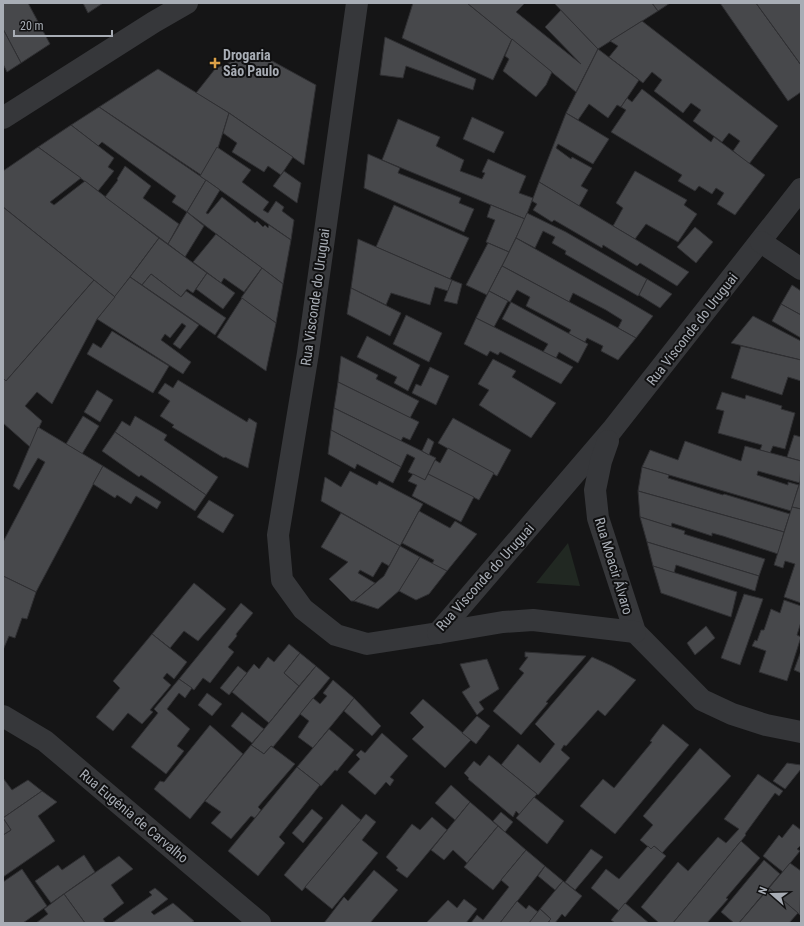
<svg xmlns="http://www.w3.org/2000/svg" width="804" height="926" viewBox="0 0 804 926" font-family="'Roboto Condensed',sans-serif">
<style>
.green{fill:#212822}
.building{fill:#47484b;stroke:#2f2f32}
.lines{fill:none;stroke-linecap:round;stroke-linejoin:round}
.minor{stroke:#36373a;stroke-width:22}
.poi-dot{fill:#dba047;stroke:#101011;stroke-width:1.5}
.labels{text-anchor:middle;stroke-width:4;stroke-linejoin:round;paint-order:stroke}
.poi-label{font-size:14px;font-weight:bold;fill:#a8adb5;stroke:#101011;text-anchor:start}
.street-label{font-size:14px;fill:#a8adb5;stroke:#101011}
</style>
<rect width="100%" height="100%" fill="#151516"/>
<!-- green -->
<polygon class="green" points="568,543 580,586 536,583"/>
<!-- building -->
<g class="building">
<polygon points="3,3 28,3 50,44 21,63 3,29"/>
<polygon points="83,3 103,3 88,13"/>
<polygon points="413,3 467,3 512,39 493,80 402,38"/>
<polygon points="467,3 525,3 516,12 581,64 545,27 561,10 598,49 576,92"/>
<polygon points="554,3 652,3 658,11 598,49"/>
<polygon points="652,3 670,3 658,11"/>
<polygon points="720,3 756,3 801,65 801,92 788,101"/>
<polygon points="756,3 801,3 801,65"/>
<polygon points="642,21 778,126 749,164 733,151 740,141 729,133 722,142 693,121 701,110 691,103 683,113 654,91 662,80 652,72 643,83 609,57 618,46 610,41"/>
<polygon points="3,29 21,63 7,72 3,64"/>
<polygon points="385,37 476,79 473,90 406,66 403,78 380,75"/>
<polygon points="512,39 552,72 546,85 536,97 503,71 509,59 505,56"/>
<polygon points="598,49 639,80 621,107 617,105 608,118 589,104 578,120 566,113"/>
<polygon points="254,51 316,85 304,165 229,113 196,93 215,69"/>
<polygon points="158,69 229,113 218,148 201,175 99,107"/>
<polygon points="642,89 711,142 714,137 765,175 735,215 717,204 724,193 716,188 712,194 699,186 695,191 678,181 682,175 611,132 626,110 621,107 627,98 632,102"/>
<polygon points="99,107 206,180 187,212 172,202 176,196 102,142 98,146 71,125"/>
<polygon points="229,113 293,157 281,175 268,166 264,172 232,152 237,143 223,133"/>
<polygon points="566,113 609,139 593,164 558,144 556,148 571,159 572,157 592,168 581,186 588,190 579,206 539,182"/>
<polygon points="472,117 504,132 494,153 463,139"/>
<polygon points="398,119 440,137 436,146 464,160 460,171 482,179 485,173 482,172 488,159 526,176 519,193 533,198 525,219 382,160"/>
<polygon points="71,125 114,158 108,167 114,171 98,191 38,147"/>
<polygon points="38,147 81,178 50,202 54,205 85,181 159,238 115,297 3,207 3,171"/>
<polygon points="217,147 251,170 242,182 269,202 263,210 268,213 276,201 284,207 282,211 294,220 291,240 200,176"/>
<polygon points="368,154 400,168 398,173 461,198 459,203 474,209 464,232 364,188"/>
<polygon points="125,166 151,186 143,198 179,224 168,244 105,197 118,180 117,179"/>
<polygon points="284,171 301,183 297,203 273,186"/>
<polygon points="635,171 687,200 684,205 697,214 678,242 646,224 635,239 613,226 623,208 616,203"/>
<polygon points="206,180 220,190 206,213 208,214 222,197 255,223 257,221 263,227 265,225 268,228 269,225 291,240 283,284 187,212"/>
<polygon points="539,182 635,239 689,272 677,286 640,263 637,266 603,245 602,248 554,220 552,222 533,210 537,204 532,201"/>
<polygon points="394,205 469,238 450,279 376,247"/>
<polygon points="491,205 525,219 509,252 486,242 495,220 487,217"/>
<polygon points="3,207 94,280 6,381 3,378"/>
<polygon points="187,212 204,226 185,257 168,244"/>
<polygon points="527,213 566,232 647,279 639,295 638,296 565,254 566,251 552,243 555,237 543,231 535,248 516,238"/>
<polygon points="695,227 713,242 696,263 677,247"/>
<polygon points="216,234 262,268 244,292 224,278 221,283 193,262"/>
<polygon points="159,238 207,273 193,293 187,289 181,297 151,274 142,285 130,277"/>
<polygon points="516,238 624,299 653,316 636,338 618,328 622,320 606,310 573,293 569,302 502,266"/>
<polygon points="358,239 450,279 452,280 448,291 435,287 430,305 391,293 386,305 351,288"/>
<polygon points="488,243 509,252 487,295 466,285"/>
<polygon points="502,266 618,328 636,338 618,360 601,351 603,346 587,338 585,342 568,334 571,330 526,306 530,297 517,290 510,302 489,291"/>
<polygon points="262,268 283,284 276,323 241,298"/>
<polygon points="207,273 235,293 223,309 196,289"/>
<polygon points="151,274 181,297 186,291 226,318 215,335 142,285"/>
<polygon points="130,277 199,325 180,349 173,344 186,326 182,323 170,338 165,334 161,340 191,362 183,374 97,319"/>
<polygon points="647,279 672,294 660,308 639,295"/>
<polygon points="94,280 115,297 97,319 52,404 37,392 25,406 42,421 30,447 3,423 3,378 6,381"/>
<polygon points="452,280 462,284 457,304 444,301"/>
<polygon points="792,285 801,291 801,315 781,304"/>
<polygon points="351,288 401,313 390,336 347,314"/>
<polygon points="489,291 508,301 494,327 476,318"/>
<polygon points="242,298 276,323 266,371 217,337"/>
<polygon points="511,302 588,344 578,363 559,352 556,358 543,352 548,344 502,319"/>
<polygon points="781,304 801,315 801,338 772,321"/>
<polygon points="406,315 442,333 429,362 393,344"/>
<polygon points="753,316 801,341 801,360 731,343"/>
<polygon points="476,318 556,358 573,367 561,384 500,352 498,355 490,351 487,356 464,344"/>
<polygon points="112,331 169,366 153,393 87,354 93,343 101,348"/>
<polygon points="367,336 420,365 408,391 394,383 397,377 357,357"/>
<polygon points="741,346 801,360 801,381 788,377 782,395 731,378"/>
<polygon points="341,356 378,375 376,379 419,401 410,418 338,382"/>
<polygon points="493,359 516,371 512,377 556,403 531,438 479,405 489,390 478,384"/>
<polygon points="430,367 449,376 436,405 412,393 416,384 421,386"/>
<polygon points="178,380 247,422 249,418 257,423 248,468 225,457 224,458 172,427 174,425 160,416 170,401 158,393 165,383 173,388"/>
<polygon points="338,382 419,422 410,440 403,437 401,441 334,408"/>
<polygon points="97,390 113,400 100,422 84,412"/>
<polygon points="722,392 745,399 746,395 782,406 781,409 795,413 785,449 773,446 770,453 760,450 762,445 718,433 724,411 716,409"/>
<polygon points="334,408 436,458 425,480 408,472 415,458 407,454 401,467 331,430"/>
<polygon points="83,416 99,426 82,454 66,444"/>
<polygon points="135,416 167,435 164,440 218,477 206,495 115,432 122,421 130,426"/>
<polygon points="453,418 511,450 497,476 438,443"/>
<polygon points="38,427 103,466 36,592 3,576 3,542 45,462 38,458 19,490 13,486"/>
<polygon points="331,430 401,467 393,483 357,464 355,469 328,454"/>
<polygon points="115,432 206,495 195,511 141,475 139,477 102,451"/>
<polygon points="794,435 801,437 801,461 787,457"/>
<polygon points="428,438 434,442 429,455 422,451"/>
<polygon points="685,441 741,461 745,446 801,461 800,483 758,471 757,475 788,485 788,482 799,485 791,511 642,467 650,450 678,460"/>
<polygon points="448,448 494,473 479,500 428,474 435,460 440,463"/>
<polygon points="103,466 161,502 157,509 136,496 131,504 117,495 115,498 93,484"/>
<polygon points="642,467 669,475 668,478 723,495 724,494 790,514 784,532 638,491"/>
<polygon points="350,471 377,485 379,481 423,504 400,546 321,501 325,477 341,487"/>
<polygon points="413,474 425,480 428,474 474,497 461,522 412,496 417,485 408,481"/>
<polygon points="801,479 801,509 792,507"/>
<polygon points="638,491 784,532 778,554 723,536 712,533 712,536 672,523 671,527 640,517"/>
<polygon points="209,500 234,515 223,533 197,517"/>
<polygon points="792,507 801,509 801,603 784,597 795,564 785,561 783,568 774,565"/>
<polygon points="419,511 450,528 455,521 477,534 447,571 432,564 434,560 402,543"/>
<polygon points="341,513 400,546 389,566 382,562 373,577 360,570 358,573 375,583 354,601 351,601 329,579 348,562 321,547"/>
<polygon points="640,517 685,531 684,534 765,559 759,576 647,542"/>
<polygon points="647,542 759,576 755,591 676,565 674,573 653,566"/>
<polygon points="400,546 420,557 400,590 378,609 354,601 384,576"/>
<polygon points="420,557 447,571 429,594 416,600 399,591"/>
<polygon points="653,566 737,592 731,617 661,593"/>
<polygon points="3,576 36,592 27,619 22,618 15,638 9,636 3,650"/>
<polygon points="194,583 226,609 198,641 184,631 170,648 152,634"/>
<polygon points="744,594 763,599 740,665 721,658"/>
<polygon points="784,600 801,606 801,622 797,635 801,637 787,681 759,672 766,651 752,646 755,640 757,641 761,630 764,630 771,609 780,613"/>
<polygon points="241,603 253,613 236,634 237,636 228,647 234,652 210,683 203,678 194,690 179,679"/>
<polygon points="706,626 715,638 695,655 687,643"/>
<polygon points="152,634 187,662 174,679 167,673 163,678 171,685 150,710 153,712 142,724 128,713 113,731 96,717 120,688 113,681"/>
<polygon points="289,644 300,653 284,673 299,686 269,723 232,692 254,664 259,669 268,657 274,662"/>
<polygon points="801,651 801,673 794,670"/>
<polygon points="525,652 586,656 546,702 548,703 521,735 493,711 524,673 519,669 528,657 525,657"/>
<polygon points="300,653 316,666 299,686 284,673"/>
<polygon points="592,657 612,666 636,680 605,716 598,710 566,746 564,745 561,750 570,758 538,795 501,765 518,744 540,763 555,744 535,724"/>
<polygon points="487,659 499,689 479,702 484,709 477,715 462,692 470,687 460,664"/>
<polygon points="238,666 247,673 229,695 220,688"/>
<polygon points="316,666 330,678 273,747 271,746 264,754 251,745"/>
<polygon points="179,679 192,688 185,698 179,693 167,709 190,729 177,746 184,751 166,774 131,747 158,713 154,709"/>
<polygon points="333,680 354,698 313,748 298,737 309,721 300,714 313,698 320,704 327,696 323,693"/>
<polygon points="207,693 222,704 212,716 198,705"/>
<polygon points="354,698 381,726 372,736 344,711"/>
<polygon points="423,699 471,740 445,768 412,739 424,727 410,713"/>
<polygon points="242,712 264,729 252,743 231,726"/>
<polygon points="477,716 490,726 476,744 462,733"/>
<polygon points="663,724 689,745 615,834 580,806 603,779 614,788 652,742 650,741"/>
<polygon points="210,725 243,754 190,819 154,789 160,781 164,782"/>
<polygon points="329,729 354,750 337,771 335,770 321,786 297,767"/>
<polygon points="382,733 408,756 390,777 394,780 390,786 386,782 375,795 348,772 360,759 356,755 361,750 365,753"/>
<polygon points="251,745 264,754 271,746 295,764 258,807 261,810 255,818 251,816 231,839 211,823 221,812 205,801"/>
<polygon points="700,748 731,776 662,853 654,846 651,849 640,840 653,825 643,816"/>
<polygon points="489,755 537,794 520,815 516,811 513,817 468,779 469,778 464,773 474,761 480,766"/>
<polygon points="787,763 801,765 801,769 785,789 773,781"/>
<polygon points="297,767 320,785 279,837 285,843 258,876 228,851"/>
<polygon points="758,774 783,791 779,796 775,793 745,834 746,835 673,923 659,923 641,907 678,862 688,871 718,837 726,843 739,829 724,819"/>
<polygon points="3,778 12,790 28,780 42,791 3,818"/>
<polygon points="451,785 470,802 455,820 435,803"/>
<polygon points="42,791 57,802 38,816 55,841 3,877 3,835 11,830 3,818"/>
<polygon points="534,797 564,821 547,844 516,818"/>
<polygon points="470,802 498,826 467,863 453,850 444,860 431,850"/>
<polygon points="342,804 361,820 302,891 284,875"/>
<polygon points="312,809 323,818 303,843 292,833"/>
<polygon points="501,812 513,822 505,832 493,821"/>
<polygon points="366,814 376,822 362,840 378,853 332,909 305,887"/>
<polygon points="432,817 447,830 407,878 396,870 398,868 386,857 412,824 420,830"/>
<polygon points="3,818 11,830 3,835"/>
<polygon points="793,824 801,830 801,845 797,849 800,851 783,872 763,856 779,835 782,838"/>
<polygon points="498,826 526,850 493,890 464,867"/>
<polygon points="741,841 760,858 726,898 728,899 707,923 673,923"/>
<polygon points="648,846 651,849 654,846 666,856 619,911 591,888 606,869 619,879"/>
<polygon points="591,849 603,857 575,890 565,882"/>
<polygon points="526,850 545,866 500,923 471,923 477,915 483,920 509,887 501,880"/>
<polygon points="84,855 95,872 51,903 35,881 58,865 62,870"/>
<polygon points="119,856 133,869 111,885 124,903 103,919 106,923 85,923 64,894"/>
<polygon points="764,860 780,874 739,923 734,923 721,912"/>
<polygon points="790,863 801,871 800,915 769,888"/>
<polygon points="545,866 563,881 555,890 538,876"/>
<polygon points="22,869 47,906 23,923 3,923 3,882"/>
<polygon points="374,870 398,890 370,923 324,923 344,897 348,901"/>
<polygon points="563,881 582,896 565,917 562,914 555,923 551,923 549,921 551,919 540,909"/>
<polygon points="155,888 168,899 151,912 154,915 173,903 194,921 191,923 112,923 152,895 149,892"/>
<polygon points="769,888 798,913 789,923 739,923"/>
<polygon points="64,894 85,923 36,923 48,914 44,909"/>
<polygon points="464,899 477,909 466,923 426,923 448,900 457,908"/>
<polygon points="517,901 526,909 529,905 538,912 529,923 500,923"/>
<polygon points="625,903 649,923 615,923 611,920"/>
<polygon points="540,909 551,919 547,923 529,923"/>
</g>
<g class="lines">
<!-- minor -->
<g class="minor">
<polyline points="357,3 308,353 278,535 282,580 303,609 336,635 367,644 438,633 612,430 801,189"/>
<polyline points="3,118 154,22 187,3"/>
<polyline points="761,242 801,269"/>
<polyline points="608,441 601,461 595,490 598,518 635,632 702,700 732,714 766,725 801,732"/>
<polyline points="438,633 503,622 533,620 635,632"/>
<polyline points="3,716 45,741 260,923"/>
</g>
</g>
<!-- markers -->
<path class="poi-dot" d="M213 57h4v4h4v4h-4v4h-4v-4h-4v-4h4z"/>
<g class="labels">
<!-- poi labels -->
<g class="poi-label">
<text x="223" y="60">Drogaria<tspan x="223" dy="16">São Paulo</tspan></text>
</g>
<!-- street labels -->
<g class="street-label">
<text transform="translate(315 297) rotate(-82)" y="5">Rua Visconde do Uruguai</text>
<text transform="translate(692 329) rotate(-52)" y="5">Rua Visconde do Uruguai</text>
<text transform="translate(614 566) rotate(73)" y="5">Rua Moacir Álvaro</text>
<text transform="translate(485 577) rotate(-48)" y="5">Rua Visconde do Uruguai</text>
<text transform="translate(134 816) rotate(40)" y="5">Rua Eugênia de Carvalho</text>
</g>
</g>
<!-- border -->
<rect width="804" height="926" fill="none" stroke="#a8adb5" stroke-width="8"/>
<!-- north arrow -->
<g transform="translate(772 894) rotate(290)" stroke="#101011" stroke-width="3" paint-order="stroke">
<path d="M0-3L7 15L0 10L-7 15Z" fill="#a8adb5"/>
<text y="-6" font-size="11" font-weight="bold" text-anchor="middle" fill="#a8adb5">N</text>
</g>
<!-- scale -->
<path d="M14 30v6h98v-6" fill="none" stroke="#a8adb5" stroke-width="2"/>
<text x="20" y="30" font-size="12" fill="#a8adb5" stroke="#101011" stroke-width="3" paint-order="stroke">20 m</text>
</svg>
